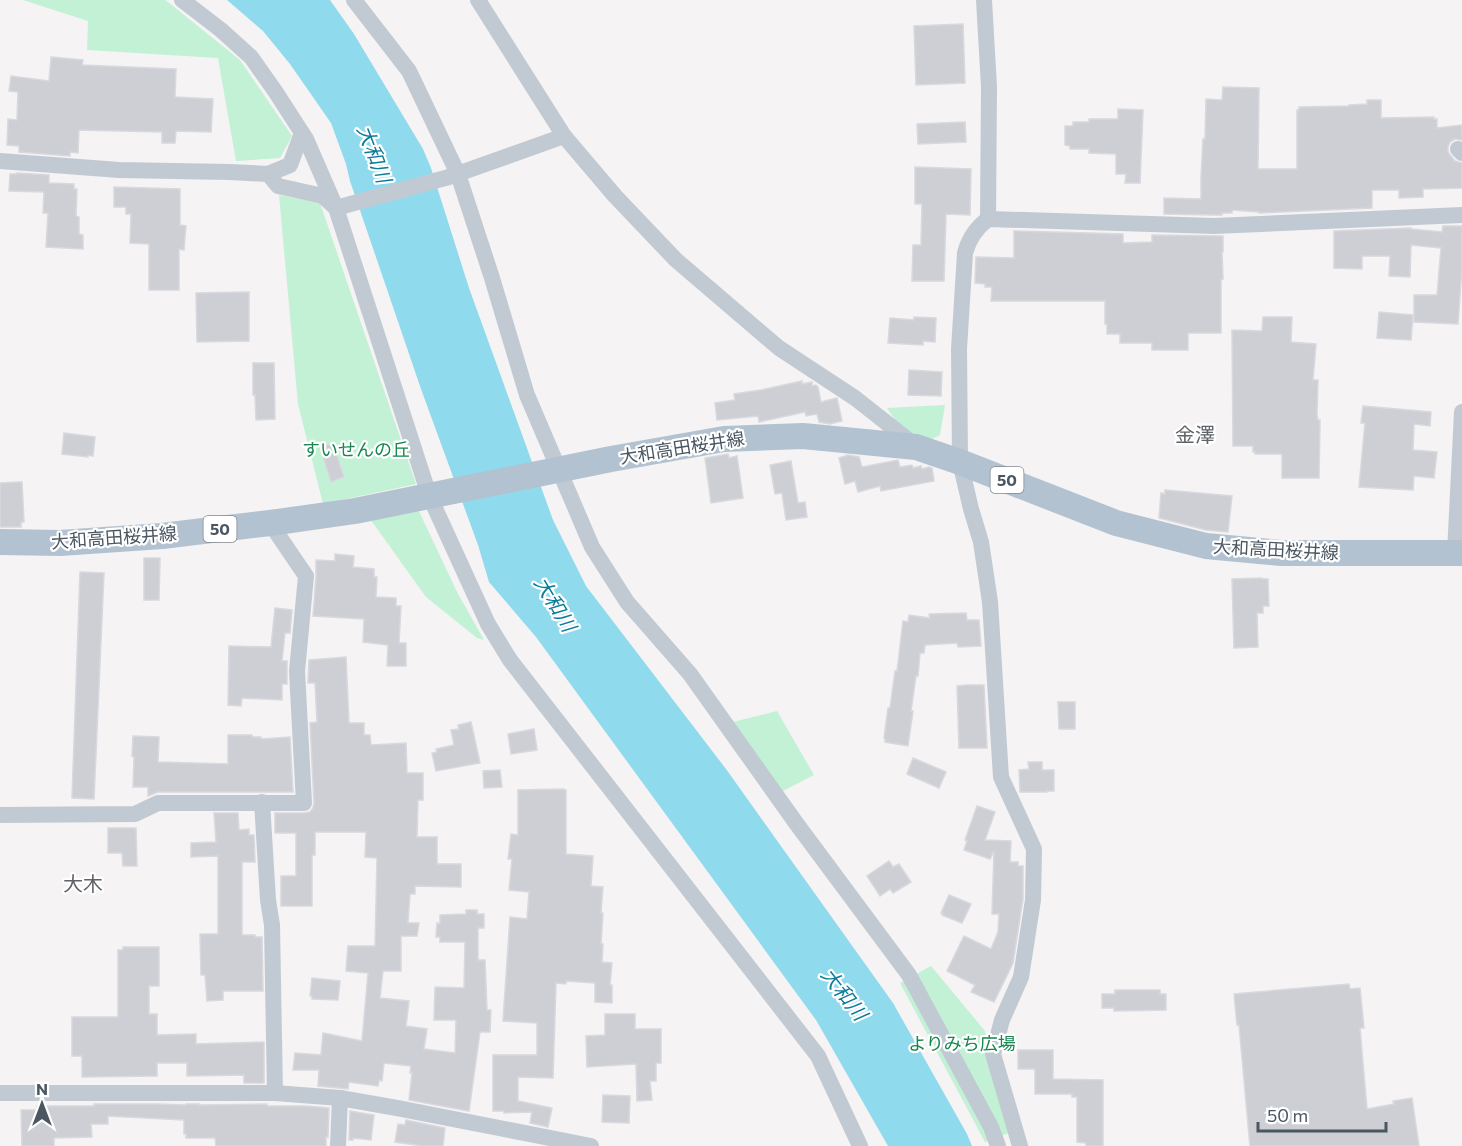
<svg xmlns="http://www.w3.org/2000/svg" width="1462" height="1146" viewBox="0 0 1462 1146" font-family="Commissioner,'Noto Sans JP',sans-serif">
<style>
.green{fill:#c3f1d5}
.water{fill:#90daee}
.building{fill:#cdcfd5;stroke:#d7d9de;stroke-width:1.5}
.lines{fill:none;stroke-linecap:round;stroke-linejoin:round}
.street{stroke:#c1cad2;stroke-width:16}
.primary{stroke:#b3c2d1;stroke-width:26}
.labels{text-anchor:middle;stroke-width:4.5;stroke-linejoin:round;paint-order:stroke}
.shield{fill:#fff;stroke:#808990;stroke-width:1.5}
.shield-label{font-size:16px;font-weight:bold;fill:#4a5661}
.street-label{font-size:18px;fill:#4a5661;stroke:#fff}
.park-label{font-size:18px;fill:#17864f;stroke:#fff}
.water-label{font-size:20px;font-style:italic;fill:#0c7c9b;stroke:#fff}
.neighbourhood-label{font-size:20px;fill:#5f6368;stroke:#fff}
</style>
<rect width="100%" height="100%" fill="#f5f3f3"/>
<!-- green -->
<g class="green">
<polygon points="23,0 165,0 168,2 240,60 292,136 280,158 236,161 218,58 87,50 88,21"/>
<polygon points="279,195 320,203 416,484 323,504 298,404"/>
<path d="M945,405l-5,30c-4,2 -10,5 -14,5 -18,-2 -30,-18 -39,-32z"/>
<polygon points="417,507 457,592 484,640 477,638 426,597 368,516"/>
<polygon points="777,711 814,775 779,793 729,723"/>
<polygon points="931,966 985,1031 1011,1129 1009,1133 985,1142 900,983"/>
</g>
<!-- water -->
<polygon class="water" points="227,0 330,0 354,34 423,149 431,168 469,288 553,520 586,586 726,769 893,1003 967,1134 972,1146 888,1146 816,1020 536,637 489,582 478,545 421,389 350,181 346,164 331,123 290,64 263,31"/>
<!-- building -->
<g class="building">
<polygon points="963,24 965,83 916,85 914,26"/>
<polygon points="51,57 83,60 82,65 176,69 175,97 213,99 211,132 176,131 175,143 162,143 162,132 79,130 78,153 70,152 70,156 19,152 19,146 7,145 8,119 17,120 18,92 9,91 11,76 49,81"/>
<polygon points="1223,87 1259,88 1258,169 1297,169 1297,110 1299,110 1299,107 1349,106 1349,105 1367,104 1367,100 1381,100 1381,118 1434,117 1434,119 1437,119 1437,128 1462,125 1462,140 1455,139 1450,142 1448,147 1448,152 1451,156 1455,161 1462,163 1462,188 1423,189 1423,197 1399,198 1399,190 1372,190 1372,208 1259,213 1259,212 1232,210 1232,213 1222,213 1222,215 1214,215 1164,214 1164,198 1201,199 1201,178 1203,139 1205,139 1206,99 1222,100"/>
<polygon points="1118,109 1143,110 1140,183 1125,183 1126,174 1116,174 1116,154 1089,153 1089,149 1070,149 1070,146 1065,145 1065,126 1073,126 1073,122 1089,122 1089,119 1118,119"/>
<polygon points="965,122 966,142 918,144 917,124"/>
<polygon points="915,167 971,169 970,215 946,214 944,281 912,281 913,245 921,245 922,204 915,204"/>
<polygon points="17,173 49,175 49,183 74,184 74,189 77,189 76,216 79,217 79,234 83,235 83,249 46,247 48,213 43,213 44,192 9,191 10,174 17,174"/>
<polygon points="114,187 180,189 180,225 186,226 184,250 179,249 179,290 149,290 149,244 130,243 131,214 126,214 126,207 114,207"/>
<polygon points="1443,226 1462,226 1462,267 1458,324 1414,322 1414,295 1437,295 1441,248 1411,245 1410,277 1389,276 1390,256 1362,256 1362,269 1334,268 1334,231 1411,228 1411,229 1442,232"/>
<polygon points="1014,231 1123,234 1123,243 1152,242 1152,235 1223,236 1223,252 1222,252 1223,279 1221,280 1221,333 1188,333 1188,350 1152,350 1152,343 1120,343 1120,334 1107,334 1107,324 1105,324 1105,301 991,301 992,287 985,287 985,284 975,283 976,257 1014,258"/>
<polygon points="249,292 249,341 197,342 196,293"/>
<polygon points="1379,312 1413,315 1411,340 1377,338"/>
<polygon points="914,317 936,318 935,342 923,341 923,345 888,343 890,318 914,320"/>
<polygon points="1263,317 1292,317 1291,342 1316,344 1313,380 1318,380 1317,416 1318,420 1320,420 1319,478 1282,478 1282,454 1255,454 1255,452 1253,452 1253,446 1233,446 1232,330 1262,331"/>
<polygon points="253,363 274,363 275,419 256,420 255,395 253,395"/>
<polygon points="909,370 942,372 941,396 908,395"/>
<polygon points="802,381 802,384 812,382 812,386 816,385 818,387 821,402 837,398 842,421 830,424 819,422 817,414 806,416 805,412 759,422 758,416 717,420 715,403 735,400 734,394 761,390"/>
<polygon points="1363,406 1431,412 1430,426 1414,424 1413,450 1437,452 1434,478 1414,476 1413,490 1359,487 1365,423 1361,423"/>
<polygon points="64,433 95,437 93,456 88,455 88,457 62,454"/>
<polygon points="333,443 344,477 331,482 320,447"/>
<polygon points="728,454 729,458 737,456 743,498 711,503 705,458"/>
<polygon points="848,455 859,457 862,467 898,460 900,467 912,465 913,468 921,466 922,469 929,467 932,468 934,481 881,491 880,486 858,492 855,481 845,484 839,458"/>
<polygon points="791,461 798,503 805,502 807,517 786,520 782,493 775,494 770,465"/>
<polygon points="19,482 22,482 24,522 21,522 21,527 0,527 0,483"/>
<polygon points="1165,490 1232,496 1228,532 1206,530 1159,518 1161,493 1165,494"/>
<polygon points="335,554 354,556 353,567 374,569 374,577 377,577 376,597 396,598 396,606 401,606 399,643 406,643 406,666 387,666 388,645 363,642 364,619 313,616 316,577 316,560 335,561"/>
<polygon points="144,558 160,558 159,600 144,600"/>
<polygon points="80,572 104,573 94,799 72,798"/>
<polygon points="1262,578 1262,579 1268,579 1269,606 1263,606 1263,613 1257,613 1258,647 1234,648 1232,579"/>
<polygon points="275,608 292,610 290,633 285,633 282,661 287,661 287,684 282,684 282,700 242,698 241,706 228,705 229,646 271,647"/>
<polygon points="966,613 967,620 979,620 981,646 958,647 957,643 925,645 924,653 920,653 918,676 916,676 911,711 913,711 908,746 885,742 885,739 884,738 888,708 890,708 895,671 897,671 903,621 908,622 909,615 930,618 929,614"/>
<polygon points="346,657 349,723 364,723 364,735 370,735 371,745 406,743 407,773 423,773 423,800 418,800 417,837 437,837 437,864 461,864 461,887 415,886 415,894 410,894 408,923 419,923 417,936 401,936 401,971 383,971 380,998 409,1001 406,1026 427,1029 424,1049 455,1053 456,1020 434,1020 435,987 464,988 465,942 440,942 440,937 436,937 437,923 440,924 440,915 466,914 466,910 477,910 477,914 484,914 484,928 478,928 478,960 485,960 487,1010 491,1010 490,1032 480,1032 469,1111 409,1100 412,1073 410,1073 411,1066 384,1063 382,1081 379,1080 378,1086 349,1082 348,1089 318,1086 319,1070 293,1070 295,1053 321,1055 323,1033 362,1041 368,973 346,971 348,946 375,946 377,858 365,857 366,832 315,832 315,855 312,855 312,906 281,906 281,876 296,876 296,833 275,833 275,813 305,813 310,812 313,808 314,803 310,723 317,722 315,683 308,683 309,660"/>
<polygon points="967,685 984,685 987,748 959,748 957,686"/>
<polygon points="1058,702 1075,702 1075,729 1059,729"/>
<polygon points="471,722 480,763 436,771 432,753 437,752 436,749 454,745 451,730 459,729 458,725"/>
<polygon points="534,729 537,750 511,754 508,734"/>
<polygon points="228,735 252,735 252,737 261,737 261,739 290,737 293,792 158,792 148,796 148,787 133,787 134,757 132,756 133,736 159,737 158,762 228,764"/>
<polygon points="913,758 946,772 939,788 907,774"/>
<polygon points="1028,762 1042,762 1042,770 1054,770 1054,791 1047,791 1047,792 1020,792 1019,770 1029,769"/>
<polygon points="500,770 502,787 484,788 483,771"/>
<polygon points="563,789 566,790 566,854 593,856 591,886 603,887 601,913 603,913 601,944 603,944 602,962 612,963 610,985 612,985 612,1003 595,1002 595,983 566,981 566,984 556,983 553,1078 518,1077 518,1101 552,1108 548,1127 530,1123 532,1112 504,1113 504,1111 493,1111 493,1055 537,1055 537,1023 503,1021 510,917 527,919 529,892 509,890 512,859 508,859 511,834 518,835 518,790"/>
<polygon points="977,806 995,812 985,840 1011,841 1010,862 1018,862 1018,866 1023,866 1023,899 1013,963 994,1002 971,992 975,985 947,971 964,936 991,949 998,932 999,914 992,914 994,851 990,859 964,850 967,841 965,840"/>
<polygon points="214,813 238,813 239,830 249,829 249,835 254,835 255,862 242,862 242,935 255,935 255,937 262,937 263,991 223,991 223,1000 207,1001 205,975 201,975 200,934 218,934 218,856 191,857 191,843 216,842"/>
<polygon points="108,828 136,828 137,866 123,866 122,853 108,853"/>
<polygon points="889,861 893,867 899,864 911,882 893,893 890,889 880,896 867,876"/>
<polygon points="949,895 971,904 962,923 942,915 943,913 941,913"/>
<polygon points="123,947 159,947 159,986 149,986 149,1014 157,1014 157,1035 196,1034 196,1044 264,1042 264,1083 244,1083 244,1075 187,1076 187,1063 157,1063 157,1076 82,1077 82,1056 72,1056 72,1017 118,1017 118,950 123,950"/>
<polygon points="312,978 340,981 338,1000 312,999 312,996 310,996"/>
<polygon points="1349,984 1350,989 1360,988 1364,1028 1360,1028 1367,1109 1394,1104 1393,1101 1412,1098 1419,1146 1250,1146 1239,1025 1237,1025 1234,994"/>
<polygon points="1115,990 1160,990 1160,994 1166,994 1166,1010 1114,1011 1114,1008 1102,1008 1102,994 1115,994"/>
<polygon points="605,1014 635,1014 635,1029 661,1029 661,1063 656,1063 656,1081 650,1081 652,1100 637,1101 636,1064 587,1067 586,1036 605,1035"/>
<polygon points="1018,1050 1053,1050 1053,1079 1103,1080 1103,1146 1086,1146 1086,1143 1077,1142 1077,1097 1072,1097 1072,1094 1035,1094 1035,1069 1018,1069"/>
<polygon points="603,1095 630,1096 629,1123 602,1122"/>
<polygon points="94,1104 157,1104 186,1105 186,1104 199,1104 199,1105 267,1104 267,1106 305,1106 329,1108 328,1137 326,1137 326,1146 216,1146 215,1138 186,1138 186,1134 184,1134 184,1120 108,1116 108,1124 91,1124 92,1137 54,1138 54,1146 22,1146 21,1110 37,1110 37,1106 94,1106"/>
<polygon points="350,1111 374,1115 371,1140 353,1138 353,1140 349,1140"/>
<polygon points="406,1120 445,1128 443,1146 423,1146 395,1142 398,1124 405,1125"/>
</g>
<g class="lines">
<!-- street -->
<g class="street">
<polyline points="182,0 221,30 251,57 275,91 306,139 336,208 429,495 488,624 510,660 818,1056 860,1146"/>
<polyline points="354,0 409,71 458,174 492,278 527,395 592,547 627,602 690,674 796,823 909,975 991,1127 998,1146"/>
<polyline points="478,0 564,136 615,196 676,260 779,348 855,398 916,446"/>
<polyline points="984,0 989,87 988,219"/>
<polyline points="1458,149 1462,153"/>
<polyline points="0,161 119,170 230,172 268,174 278,186 323,196 335,207"/>
<polyline points="268,174 290,165 302,133"/>
<polyline points="336,208 449,177 564,136"/>
<polyline points="1455,553 1462,412"/>
<polyline points="262,802 268,900 272,925 275,1093"/>
<polyline points="0,815 135,814 158,803 304,803 297,671 306,576 270,523"/>
<polyline points="0,1093 275,1093 340,1098 397,1108 591,1146"/>
<polyline points="338,1146 340,1098"/>
<path d="M1020,1146l-27,-92 9,-34 19,-43 12,-77 1,-51 -33,-72 -11,-175 -9,-60 -10,-33 -11,-47 -1,-113 6,-96c4,-15 11,-25 23,-34l226,7 248,-11"/>
</g>
<!-- primary -->
<polyline class="primary" points="0,542 60,543 162,536 270,523 355,511 611,459 724,439 803,436 916,447 960,462 1116,523 1206,546 1281,553 1462,553"/>
</g>
<g class="labels">
<!-- shield labels -->
<g class="shield">
<rect x="990.5" y="467" width="33" height="26" rx="4.5"/>
<rect x="203.5" y="516" width="33" height="26" rx="4.5"/>
</g>
<g class="shield-label">
<text x="1007" y="486">50</text>
<text x="220" y="535">50</text>
</g>
<!-- street labels -->
<g class="street-label">
<text transform="translate(682 448) rotate(-9)" y="6">大和高田桜井線</text>
<text transform="translate(114 538) rotate(-4)" y="6">大和高田桜井線</text>
<text transform="translate(1276 550) rotate(3)" y="6">大和高田桜井線</text>
</g>
<!-- park labels -->
<g class="park-label">
<text x="356" y="456">すいせんの丘</text>
<text x="962" y="1050">よりみち広場</text>
</g>
<!-- water labels -->
<g class="water-label">
<text transform="translate(374 154) rotate(69)" y="7">大和川</text>
<text transform="translate(555 604) rotate(59)" y="7">大和川</text>
<text transform="translate(844 994) rotate(52)" y="7">大和川</text>
</g>
<!-- neighbourhood labels -->
<g class="neighbourhood-label">
<text x="1195" y="442">金澤</text>
<text x="83" y="891">大木</text>
</g>
</g>
<!-- north arrow -->
<g transform="translate(42 1104)" stroke="#ffffff" stroke-width="4.5" paint-order="stroke">
<path d="M0-4.5L10 22L0 15L-10 22Z" fill="#4a5661"/>
<text y="-9" font-size="16" font-weight="bold" text-anchor="middle" fill="#4a5661">N</text>
</g>
<!-- scale -->
<path d="M1258 1122v9h128v-9" fill="none" stroke="#4a5661" stroke-width="3"/>
<text x="1267" y="1122" font-size="18" fill="#4a5661" stroke="#ffffff" stroke-width="4.5" paint-order="stroke">50 m</text>
</svg>
